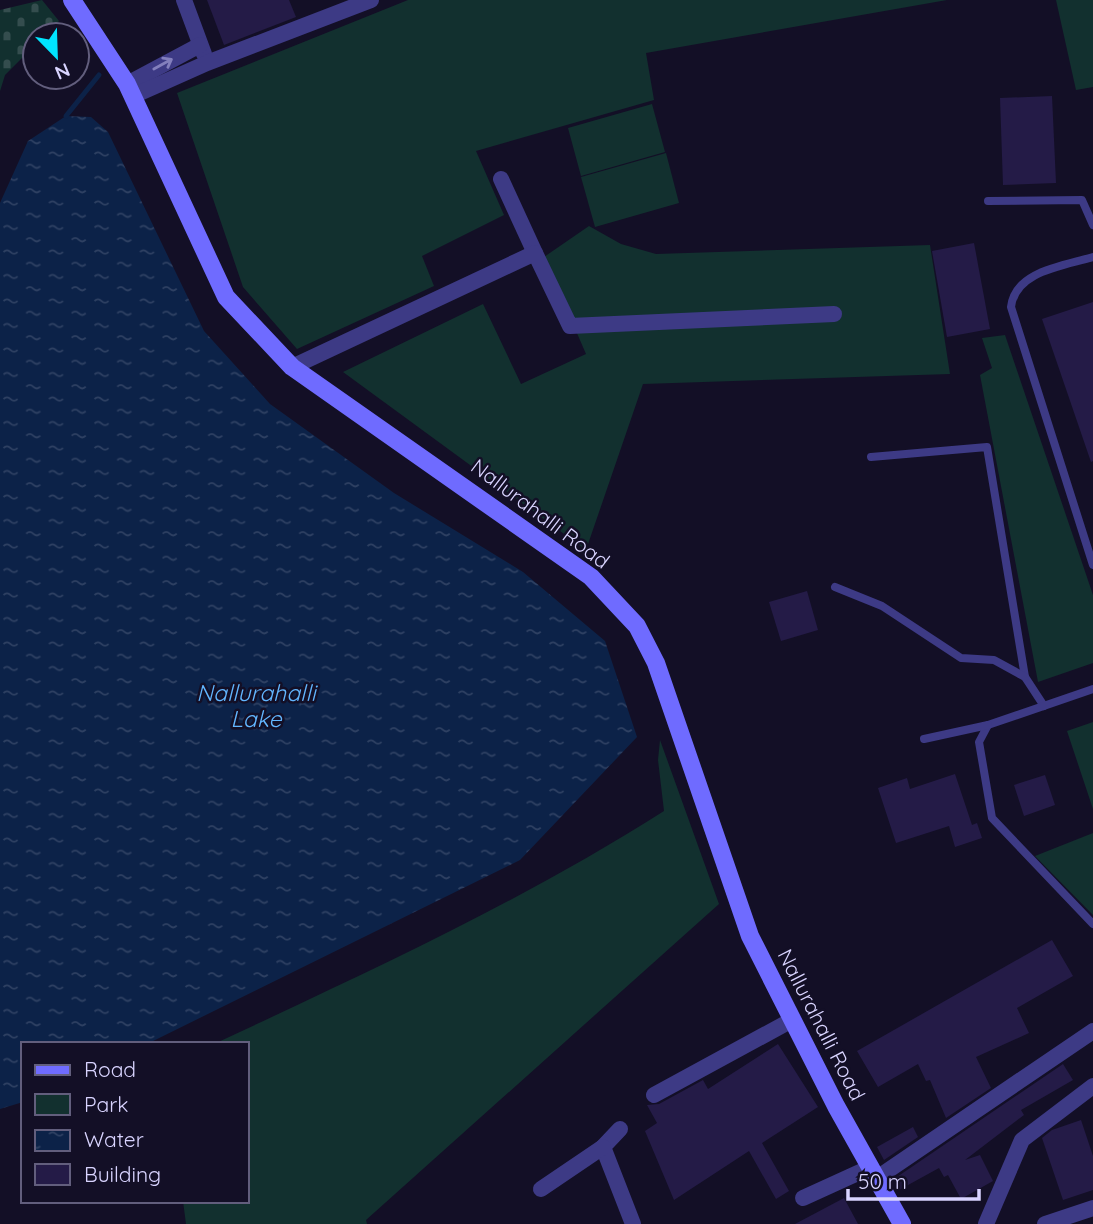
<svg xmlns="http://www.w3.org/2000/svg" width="1093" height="1224" viewBox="0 0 1093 1224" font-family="Quicksand,sans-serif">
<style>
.green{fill:#12302f}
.cemetery{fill:url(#cemetery-stones)}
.water{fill:url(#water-ripples)}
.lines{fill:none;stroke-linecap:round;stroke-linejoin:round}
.stream{stroke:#0c2248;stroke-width:5}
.building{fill:#241b47}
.lane{stroke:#3d3a85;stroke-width:8}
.street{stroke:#3d3a85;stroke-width:16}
.secondary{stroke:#6f6bff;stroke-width:18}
.oneway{stroke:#837fbc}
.labels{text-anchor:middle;stroke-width:5;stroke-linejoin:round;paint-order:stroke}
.street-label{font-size:21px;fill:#d9d4ff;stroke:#130f26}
.water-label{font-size:23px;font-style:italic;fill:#62b6ff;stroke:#130f26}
</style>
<defs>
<pattern id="cemetery-stones" width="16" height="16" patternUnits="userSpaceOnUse" patternTransform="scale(1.75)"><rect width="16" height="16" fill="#12302f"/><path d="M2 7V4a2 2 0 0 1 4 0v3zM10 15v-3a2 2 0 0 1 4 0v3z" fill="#344d4e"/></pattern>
<pattern id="water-ripples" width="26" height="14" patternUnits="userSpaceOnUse" patternTransform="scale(1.75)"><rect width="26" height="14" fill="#0c2248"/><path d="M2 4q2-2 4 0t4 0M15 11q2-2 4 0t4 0" fill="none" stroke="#2f4163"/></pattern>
</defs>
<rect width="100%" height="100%" fill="#130f26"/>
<!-- green -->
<g class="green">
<polygon points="408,0 947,0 646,53 654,100 476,151 504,215 422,256 434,286 297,349 243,287 177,93"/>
<polygon points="1056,0 1093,0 1093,87 1076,90"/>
<polygon points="652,104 665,152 581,176 568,128"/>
<polygon points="666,153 679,203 595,227 581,177"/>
<polygon points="589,226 621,244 656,254 930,245 950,374 643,384 586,550 343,372 483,304 521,384 586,354 544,257"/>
<polygon points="1005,335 1093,595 1093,663 1038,682 980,375 992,368 982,338"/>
<polygon points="1093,722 1093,809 1067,731"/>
<path d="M660,740l59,164 -353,316 1,4h-181l-3,-23h64v-157h-33c154,-72 307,-142 450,-233l-6,-51z"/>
<polygon points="1093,833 1093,915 1035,856"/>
</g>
<!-- cemetery -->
<polygon class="cemetery" points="42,0 59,21 45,35 35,35 35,45 5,75 0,91 0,10"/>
<!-- water -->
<polygon class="water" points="66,116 91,117 108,132 204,331 270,404 394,493 523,572 605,641 637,737 520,860 147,1044 23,1044 23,1102 0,1109 0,203 28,141"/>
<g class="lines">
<!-- stream -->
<polyline class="stream" points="66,116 99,75"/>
</g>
<!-- building -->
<g class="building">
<polygon points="207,0 289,0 296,17 224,45"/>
<polygon points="1052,96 1056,183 1003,185 1000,98"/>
<polygon points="974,243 990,329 947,337 932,251"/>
<polygon points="1093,302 1093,461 1091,462 1042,319"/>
<polygon points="807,591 818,630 781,641 769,602"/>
<polygon points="955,774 972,825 977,823 982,838 955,847 949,826 896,843 878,788 907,778 910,789"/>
<polygon points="1045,775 1055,805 1024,816 1014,785"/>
<polygon points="1052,940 1073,976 1017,1008 1029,1033 976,1057 991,1088 946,1118 930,1080 926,1081 918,1064 878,1087 857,1051"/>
<polygon points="778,1044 818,1107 762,1143 789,1191 776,1199 749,1151 674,1200 645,1131 657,1123 647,1105 659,1104 703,1080 708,1089"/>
<polygon points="1063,1064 1073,1080 1021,1110 1024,1115 965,1160 980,1155 993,1181 961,1199 948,1175 944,1177 939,1168 899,1190 894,1179"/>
<polygon points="1081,1120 1093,1156 1093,1190 1063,1200 1042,1138 1052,1130"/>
<polygon points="913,1127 918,1137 884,1160 877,1147"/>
<polygon points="844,1198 858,1224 795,1224"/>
</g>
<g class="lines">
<!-- lane -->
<g class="lane">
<polyline points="988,201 1082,200 1093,225"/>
<path d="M1093,257c-30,9 -78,14 -82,50l82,258"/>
<polyline points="871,457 987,447 1025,677 1044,706"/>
<polyline points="835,587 882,606 961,658 994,660 1025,677"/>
<polyline points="1093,689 988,725 979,742 992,818 1093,924"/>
<polyline points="924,739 988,725"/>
</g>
<!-- street -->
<g class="street">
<polyline points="184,0 204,54"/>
<polyline points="127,84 200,45"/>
<polyline points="133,96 207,63 371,0"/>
<polyline points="501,179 535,253"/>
<polyline points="292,367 535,253 570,326 834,314"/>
<polyline points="654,1095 792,1020"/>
<polyline points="620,1129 603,1147 633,1224"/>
<polyline points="877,1178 1093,1031"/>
<polyline points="541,1189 603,1147"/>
<polyline points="803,1198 871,1167"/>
<polyline points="986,1224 1022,1140 1093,1086"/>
<polyline points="1045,1224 1093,1208"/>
</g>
<!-- secondary -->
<polyline class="secondary" points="72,0 127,84 226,297 292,367 591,577 637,626 656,663 750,936 836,1106 902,1224"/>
</g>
<!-- one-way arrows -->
<defs><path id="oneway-shaft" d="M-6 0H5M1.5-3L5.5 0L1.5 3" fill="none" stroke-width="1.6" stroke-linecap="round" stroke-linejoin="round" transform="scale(1.75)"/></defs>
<use class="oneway" href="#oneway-shaft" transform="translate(163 64) rotate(-29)"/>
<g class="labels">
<!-- street labels -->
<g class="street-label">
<text transform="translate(540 514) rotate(37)" y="7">Nallurahalli Road</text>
<text transform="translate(821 1025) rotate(63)" y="7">Nallurahalli Road</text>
</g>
<!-- water labels -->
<g class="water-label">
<text x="256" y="701">Nallurahalli<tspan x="256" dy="26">Lake</tspan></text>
</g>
</g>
<!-- legend -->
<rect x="21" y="1042" width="228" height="161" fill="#130f26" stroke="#625e7d" stroke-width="2"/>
<rect x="35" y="1065" width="35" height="10" fill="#6f6bff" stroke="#625e7d" stroke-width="2"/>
<text x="84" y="1077" font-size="21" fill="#d9d4ff">Road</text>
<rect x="35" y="1094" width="35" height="21" fill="#12302f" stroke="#625e7d" stroke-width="2"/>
<text x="84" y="1112" font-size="21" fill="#d9d4ff">Park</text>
<rect x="35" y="1130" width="35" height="21" fill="url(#water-ripples)" stroke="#625e7d" stroke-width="2"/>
<text x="84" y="1147" font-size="21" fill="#d9d4ff">Water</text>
<rect x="35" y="1164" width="35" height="21" fill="#241b47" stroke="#625e7d" stroke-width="2"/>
<text x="84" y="1182" font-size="21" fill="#d9d4ff">Building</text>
<!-- north arrow -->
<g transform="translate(56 56) rotate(157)"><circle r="33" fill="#130f26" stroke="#625e7d" stroke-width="2"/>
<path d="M0-5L12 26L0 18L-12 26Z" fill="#00e5ff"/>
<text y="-10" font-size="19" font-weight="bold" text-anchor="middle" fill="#d9d4ff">N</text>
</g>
<!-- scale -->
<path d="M848 1189v10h131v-10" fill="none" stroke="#d9d4ff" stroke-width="3.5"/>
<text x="858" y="1189" font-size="21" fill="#d9d4ff" stroke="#130f26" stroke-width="5" paint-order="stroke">50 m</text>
</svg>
